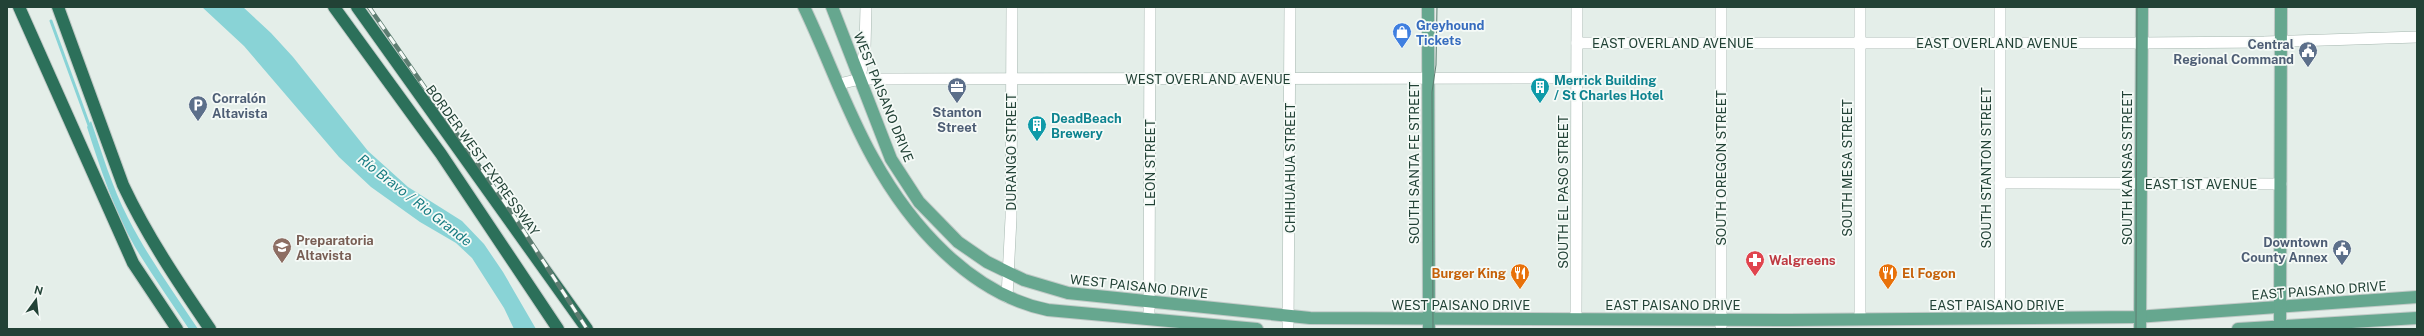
<svg xmlns="http://www.w3.org/2000/svg" width="2424" height="336" viewBox="0 0 2424 336" font-family="'Public Sans',sans-serif">
<style>
.water{fill:#89d3d6}
.lines{fill:none;stroke-linecap:round;stroke-linejoin:round}
.stream{stroke:#89d3d6;stroke-width:3}
.minor-casing{stroke:#a6b7b0;stroke-width:12}
.major-casing{stroke:#c1cac7;stroke-width:14}
.highway-casing{stroke:#c1cac7;stroke-width:14}
.minor{stroke:#fff;stroke-width:11}
.major{stroke:#66a78f;stroke-width:12}
.highway{stroke:#2c705a;stroke-width:12}
.tram{stroke:#5d7d71;stroke-width:1}
.rail-casing{stroke:#5d7d71;stroke-width:4.5}
.rail{stroke:#f5faf7;stroke-width:3;stroke-dasharray:9;stroke-linecap:butt}
.labels{text-anchor:middle;stroke-width:3.5;stroke-linejoin:round;paint-order:stroke}
.shop-label{font-size:13px;font-weight:bold;fill:#366cbe;stroke:#f5faf7;text-anchor:start}
.street-label{font-size:13px;fill:#224236;stroke:#f5faf7}
.service-label{font-size:13px;font-weight:bold;fill:#4e5e75;stroke:#f5faf7;text-anchor:end}
.culture-label{font-size:13px;font-weight:bold;fill:#0d838f;stroke:#f5faf7;text-anchor:start}
.education-label{font-size:13px;font-weight:bold;fill:#785e54;stroke:#f5faf7;text-anchor:start}
.health-label{font-size:13px;font-weight:bold;fill:#be3a42;stroke:#f5faf7;text-anchor:start}
.food-label{font-size:13px;font-weight:bold;fill:#c56008;stroke:#f5faf7;text-anchor:end}
.water-label{font-size:14px;font-style:italic;fill:#177c82;stroke:#f5faf7}
</style>
<rect width="100%" height="100%" fill="#e4eee9"/>
<!-- water -->
<g class="water">
<polygon points="202,7 243,7 271,33 293,57 368,151 408,187 462,221 484,244 503,272 536,329 514,329 504,308 472,258 456,243 420,222 371,187 339,157 244,46"/>
<path d="M91,121c11,32 21,66 37,97 20,39 46,75 70,111h-9c-18,-27 -37,-54 -54,-82 -21,-37 -35,-79 -48,-120z"/>
</g>
<g class="lines">
<!-- stream -->
<polyline class="stream" points="51,21 90,128"/>
<defs>
<g id="minor">
<polyline points="1860,7 1860,319"/>
<polyline points="2000,7 2000,318"/>
<polyline points="1577,43 2141,43 2264,42 2417,37"/>
<polyline points="860,79 865,48 866,7"/>
<polyline points="839,84 860,79 890,79 1578,78"/>
<polyline points="2000,183 2281,184"/>
<polyline points="1007,297 1011,218 1012,7"/>
<polyline points="1149,319 1150,7"/>
<polyline points="1576,319 1577,7"/>
<polyline points="1288,329 1290,7"/>
<polyline points="1721,329 1721,7"/>
</g>
<g id="major">
<path d="M804,7c24,50 42,103 69,151 37,67 97,136 175,152l209,19"/>
<polyline points="832,7 891,159 919,202 958,242 987,262 1024,280 1068,293 1310,318 1789,320 2136,317 2417,297"/>
<polyline points="1428,7 1429,329"/>
<polyline points="2140,329 2142,7"/>
<polyline points="2238,329 2417,318"/>
<polyline points="2280,329 2281,7"/>
</g>
<g id="highway">
<polyline points="19,7 133,263 177,329"/>
<path d="M58,7l65,178c24,51 55,97 87,144"/>
<polyline points="334,7 441,154 558,329"/>
<polyline points="357,7 587,329"/>
</g>
</defs>
<!-- minor casing -->
<use href="#minor" class="minor-casing"/>
<!-- major casing -->
<use href="#major" class="major-casing"/>
<!-- highway casing -->
<use href="#highway" class="highway-casing"/>
<!-- minor -->
<use href="#minor" class="minor"/>
<!-- major -->
<use href="#major" class="major"/>
<!-- highway -->
<use href="#highway" class="highway"/>
<!-- tram -->
<g class="tram">
<polyline points="1433,329 1432,92 1436,65 1437,7"/>
<polyline points="2136,329 2137,7"/>
</g>
<defs>
<polyline id="rail" points="369,7 512,213 587,329"/>
</defs>
<!-- rail casing -->
<use href="#rail" class="rail-casing"/>
<!-- rail -->
<use href="#rail" class="rail"/>
</g>
<!-- icons -->
<defs>
<symbol id="shop-pin" viewBox="-11 -11 22 30"><path d="M0 17L-7.5 6A9.5 9.5 0 1 1 7.5 6Z" fill="#3f7fe0" stroke="#f5faf7"/><path d="M-5-2.5h2.3a2.7 3.5 0 0 1 5.4 0H5L5.5 6h-11ZM-1.5-2.5h3a1.5 2.3 0 0 0-3 0Z" fill="#fff"/></symbol>
<symbol id="civic-pin" viewBox="-11 -11 22 30"><path d="M0 17L-7.5 6A9.5 9.5 0 1 1 7.5 6Z" fill="#5c6f8a" stroke="#f5faf7"/><path d="M-.6-6.5H3V-4.5H.6V-3L4-1V1h2V6H-6V1h2V-1L-.6-3ZM-1.2 2.5V6h2.4V2.5Z" fill="#fff"/></symbol>
<symbol id="office-pin" viewBox="-11 -11 22 30"><path d="M0 17L-7.5 6A9.5 9.5 0 1 1 7.5 6Z" fill="#5c6f8a" stroke="#f5faf7"/><path d="M-6-3h4V-5.5h4V-3h4V5H-6ZM-1-4.5V-3h2v-1.5ZM-6 0V1H6V0Z" fill="#fff"/></symbol>
<symbol id="building-pin" viewBox="-11 -11 22 30"><path d="M0 17L-7.5 6A9.5 9.5 0 1 1 7.5 6Z" fill="#0f9aa8" stroke="#f5faf7"/><path d="M-4-6H4V6H1V3H-1V6H-4ZM-2.5-4.3h1.7v1.8h-1.7ZM.8-4.3h1.7v1.8H.8ZM-2.5-1h1.7V.8h-1.7ZM.8-1h1.7V.8H.8Z" fill="#fff"/></symbol>
<symbol id="parking-pin" viewBox="-11 -11 22 30"><path d="M0 17L-7.5 6A9.5 9.5 0 1 1 7.5 6Z" fill="#5c6f8a" stroke="#f5faf7"/><path d="M-3.5-5.5H1a3.5 3.5 0 0 1 0 7H-1V5.5H-3.5ZM-1-3.4V-.6H.8a1.4 1.4 0 0 0 0-2.8Z" fill="#fff"/></symbol>
<symbol id="school-pin" viewBox="-11 -11 22 30"><path d="M0 17L-7.5 6A9.5 9.5 0 1 1 7.5 6Z" fill="#8d6e63" stroke="#f5faf7"/><path d="M0-5L7-2L0 1L-7-2ZM-4 1L0 2.5L4 1V4Q0 6-4 4Z" fill="#fff"/></symbol>
<symbol id="pharmacy-pin" viewBox="-11 -11 22 30"><path d="M0 17L-7.5 6A9.5 9.5 0 1 1 7.5 6Z" fill="#e0444e" stroke="#f5faf7"/><path d="M-2-6h4v4h4v4h-4v4h-4v-4h-4v-4h4Z" fill="#fff"/></symbol>
<symbol id="restaurant-pin" viewBox="-11 -11 22 30"><path d="M0 17L-7.5 6A9.5 9.5 0 1 1 7.5 6Z" fill="#e8710a" stroke="#f5faf7"/><path d="M-5-6h1v4h1v-4h1v4h1v-4h1v5L-1.5 .5V6h-2V.5L-5-1ZM5-6V6H3V1.5H1.5Q1.5-4 5-6Z" fill="#fff"/></symbol>
</defs>
<g fill-rule="evenodd">
<use href="#shop-pin" x="1391" y="21" width="22" height="30"/>
<use href="#civic-pin" x="2297" y="40" width="22" height="30"/>
<use href="#office-pin" x="946" y="76" width="22" height="30"/>
<use href="#building-pin" x="1529" y="76" width="22" height="30"/>
<use href="#parking-pin" x="187" y="94" width="22" height="30"/>
<use href="#building-pin" x="1026" y="114" width="22" height="30"/>
<use href="#school-pin" x="271" y="236" width="22" height="30"/>
<use href="#civic-pin" x="2331" y="238" width="22" height="30"/>
<use href="#pharmacy-pin" x="1744" y="249" width="22" height="30"/>
<use href="#restaurant-pin" x="1509" y="262" width="22" height="30"/>
<use href="#restaurant-pin" x="1877" y="262" width="22" height="30"/>
</g>
<g class="labels">
<!-- shop labels -->
<g class="shop-label">
<text x="1416" y="30">Greyhound<tspan x="1416" dy="15">Tickets</tspan></text>
</g>
<!-- street labels -->
<g class="street-label">
<text x="1673" y="48">EAST OVERLAND AVENUE</text>
<text x="1997" y="48">EAST OVERLAND AVENUE</text>
<text x="1208" y="84">WEST OVERLAND AVENUE</text>
<text transform="translate(884 97) rotate(68)" y="5">WEST PAISANO DRIVE</text>
<text transform="translate(1011 152) rotate(-90)" y="5">DURANGO STREET</text>
<text transform="translate(483 160) rotate(54)" y="5">BORDER WEST EXPRESSWAY</text>
<text transform="translate(1150 163) rotate(-90)" y="5">LEON STREET</text>
<text transform="translate(1414 163) rotate(-90)" y="5">SOUTH SANTA FE STREET</text>
<text transform="translate(1290 168) rotate(-90)" y="5">CHIHUAHUA STREET</text>
<text transform="translate(1721 168) rotate(-90)" y="5">SOUTH OREGON STREET</text>
<text transform="translate(1847 168) rotate(-90)" y="5">SOUTH MESA STREET</text>
<text transform="translate(1986 168) rotate(-90)" y="5">SOUTH STANTON STREET</text>
<text transform="translate(2127 168) rotate(-90)" y="5">SOUTH KANSAS STREET</text>
<text x="2201" y="189">EAST 1ST AVENUE</text>
<text transform="translate(1563 192) rotate(-90)" y="5">SOUTH EL PASO STREET</text>
<text transform="translate(1139 286) rotate(6)" y="5">WEST PAISANO DRIVE</text>
<text transform="translate(2319 290) rotate(-4)" y="5">EAST PAISANO DRIVE</text>
<text x="1461" y="310">WEST PAISANO DRIVE</text>
<text x="1673" y="310">EAST PAISANO DRIVE</text>
<text x="1997" y="310">EAST PAISANO DRIVE</text>
</g>
<!-- service labels -->
<g class="service-label">
<text x="2294" y="49">Central<tspan x="2294" dy="15">Regional Command</tspan></text>
<text x="212" y="103" text-anchor="start">Corralón<tspan x="212" dy="15">Altavista</tspan></text>
<text x="957" y="117" text-anchor="middle">Stanton<tspan x="957" dy="15">Street</tspan></text>
<text x="2328" y="247">Downtown<tspan x="2328" dy="15">County Annex</tspan></text>
</g>
<!-- culture labels -->
<g class="culture-label">
<text x="1554" y="85">Merrick Building<tspan x="1554" dy="15">/ St Charles Hotel</tspan></text>
<text x="1051" y="123">DeadBeach<tspan x="1051" dy="15">Brewery</tspan></text>
</g>
<!-- education labels -->
<g class="education-label">
<text x="296" y="245">Preparatoria<tspan x="296" dy="15">Altavista</tspan></text>
</g>
<!-- health labels -->
<g class="health-label">
<text x="1769" y="265">Walgreens</text>
</g>
<!-- food labels -->
<g class="food-label">
<text x="1506" y="278">Burger King</text>
<text x="1902" y="278" text-anchor="start">El Fogon</text>
</g>
<!-- water labels -->
<g class="water-label">
<text transform="translate(415 200) rotate(38)" y="5">Río Bravo / Rio Grande</text>
</g>
</g>
<!-- border -->
<rect width="2424" height="336" fill="none" stroke="#224236" stroke-width="16"/>
<!-- north arrow -->
<g transform="translate(36 300) rotate(15)" stroke="#f5faf7" stroke-width="3" paint-order="stroke">
<path d="M0-3L7 15L0 10L-7 15Z" fill="#224236"/>
<text y="-6" font-size="11" font-weight="bold" text-anchor="middle" fill="#224236">N</text>
</g>
</svg>
